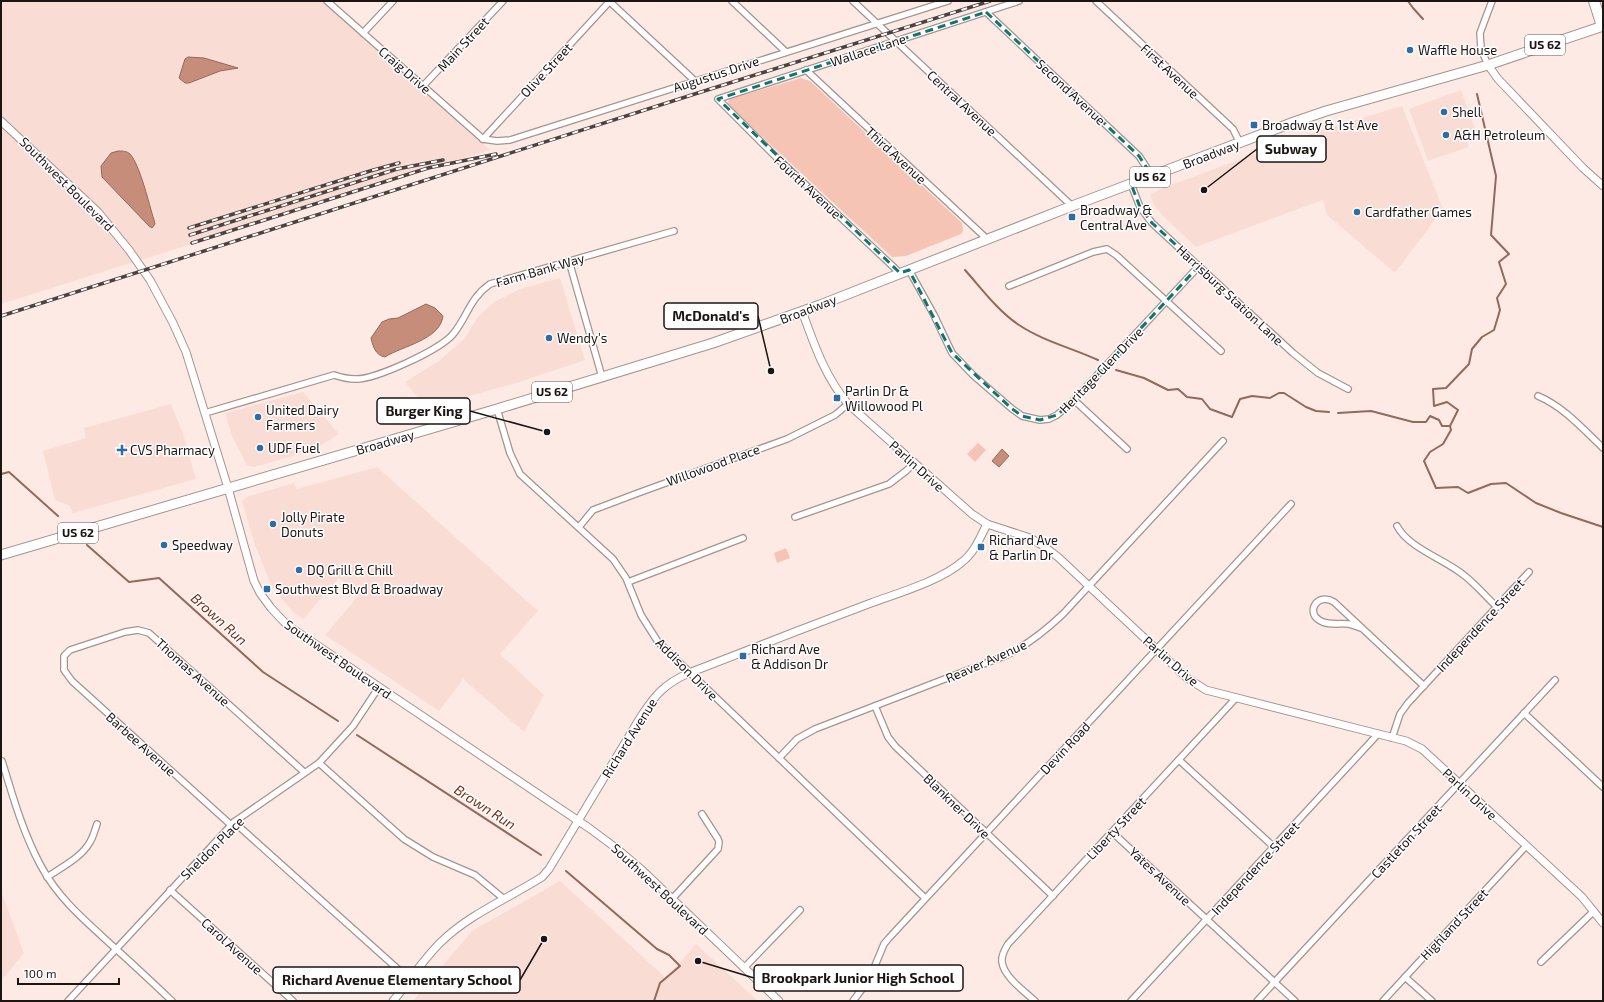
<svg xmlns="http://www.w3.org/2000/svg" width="1604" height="1002" viewBox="0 0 1604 1002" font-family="'Exo 2',sans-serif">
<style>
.built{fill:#f9ddd4}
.green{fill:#f6c4b4}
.water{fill:#c78d7b;stroke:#93695c}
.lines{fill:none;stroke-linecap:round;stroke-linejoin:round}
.stream{stroke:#93695c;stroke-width:2}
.minor-casing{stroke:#a5938e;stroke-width:8}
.tertiary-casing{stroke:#a5938e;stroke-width:9}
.primary-casing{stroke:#a5938e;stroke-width:11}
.motorway-casing{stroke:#a5938e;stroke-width:12}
.minor{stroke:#fff;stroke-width:5.5}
.tertiary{stroke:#fff;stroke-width:7}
.primary{stroke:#fff;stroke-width:9}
.motorway{stroke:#fff;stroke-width:10}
.rail-casing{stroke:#4c4340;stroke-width:3.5}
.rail{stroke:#fff;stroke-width:2;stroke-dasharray:6;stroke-linecap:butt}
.marked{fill:none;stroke:#0f766e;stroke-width:3;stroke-dasharray:8 5;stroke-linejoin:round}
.poi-dot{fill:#2d6da3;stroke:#fff;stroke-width:1.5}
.labels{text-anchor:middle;stroke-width:3;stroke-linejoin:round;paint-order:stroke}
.shield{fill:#fff;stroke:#5f5b5a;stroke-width:1}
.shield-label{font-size:12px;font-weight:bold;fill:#1b1513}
.street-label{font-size:13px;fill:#1b1513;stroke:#fff}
.poi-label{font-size:13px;fill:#1b1513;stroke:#fff;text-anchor:start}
.water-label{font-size:14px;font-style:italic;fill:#752d16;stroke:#fff}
.leader{fill:none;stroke:#1b1513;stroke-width:1.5}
.callout-dot{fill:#1b1513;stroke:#fff;stroke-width:1.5}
.callout{fill:#fff;stroke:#1b1513;stroke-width:1.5}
.callout-label{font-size:14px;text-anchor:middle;font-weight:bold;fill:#1b1513}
</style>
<rect width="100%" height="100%" fill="#feeae4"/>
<!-- built -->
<g class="built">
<polygon points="1,1 324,1 490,150 1,304"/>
<polygon points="1461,90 1475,129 1464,133 1469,147 1428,161 1409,109"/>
<polygon points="1402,106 1443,209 1395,273 1327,215 1323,200 1196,247 1162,215 1154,205 1150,195 1160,189 1306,135"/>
<polygon points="560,278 585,360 516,383 473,395 432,415 405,382 439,361 464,339 478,317 494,302 520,289"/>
<polygon points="303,392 339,434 314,450 254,467 247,465 232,436 225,413"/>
<polygon points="171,404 183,434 196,479 73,513 70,506 55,500 43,451 86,438 84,428"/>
<polygon points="377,467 538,611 500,654 544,695 524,732 463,679 439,711 325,635 359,595 339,578 303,619 293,612 272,587 255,545 242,501 249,496 294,483 297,489"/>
<polygon points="560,881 666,978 696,944 758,1001 413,1001 472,931"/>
<polygon points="1,891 24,953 1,981"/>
</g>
<!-- green -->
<g class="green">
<polygon points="801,78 810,81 962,223 963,231 961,234 906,256 892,257 731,108 728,103 729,99"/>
<polygon points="978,443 986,450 975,462 967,454"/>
<polygon points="786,548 790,558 777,563 774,553"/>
</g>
<!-- water -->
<g class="water">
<polygon points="188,57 204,58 238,68 220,71 189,83 185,83 179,78 185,59"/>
<path d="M118,151c4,0 9,0 12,3 10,11 19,50 24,66l1,4 -3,4 -3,-2 -47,-49 -1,-11 10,-13z"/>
<path d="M426,304l9,4 8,8c-3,24 -41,30 -58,41 -10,-2 -12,-11 -14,-19l11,-16 7,-3 9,-1z"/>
<polygon points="1002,449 1009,456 999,467 992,461"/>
</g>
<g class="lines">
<!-- stream -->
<g class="stream">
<polyline points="1408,1 1413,8 1423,19"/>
<polyline points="1477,94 1496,176 1491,235 1509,254 1499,262 1506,284 1497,298 1500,310 1494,330 1482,337 1472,349 1469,364 1446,388 1433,389 1434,406 1447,402 1458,410 1450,426 1451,430 1443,444 1430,452 1424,461 1436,488 1458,487 1468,493 1491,484 1506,483 1536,503 1561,513 1603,527"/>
<path d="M965,270c17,19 33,41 54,55 24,16 53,23 79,35"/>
<polyline points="1116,370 1144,378 1168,390 1178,389 1187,397 1202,399 1210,409 1232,417 1240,399 1252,396 1270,398 1279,393 1284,393 1306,407 1316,411 1329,412"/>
<polyline points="1338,413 1371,411 1413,422 1426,422 1430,416 1439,420 1442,426 1449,426"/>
<polyline points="1,474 9,472 58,516"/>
<polyline points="87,545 129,582 159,578 263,672 338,721"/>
<polyline points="357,735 541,855"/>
<polyline points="566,871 657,949 669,955 680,966 660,983 654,1001"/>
</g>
<defs>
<g id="minor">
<polyline points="327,1 483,139"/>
<polyline points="609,1 695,81"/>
<polyline points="732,1 786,52"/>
<polyline points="853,1 1072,206"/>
<polyline points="1096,1 1233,129 1240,143"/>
<polyline points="986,12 1139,156 1152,176"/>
<polyline points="363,33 393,1"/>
<polyline points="1488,65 1481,49 1480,33 1492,1"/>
<polyline points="806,70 987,239"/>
<polyline points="423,86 503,1"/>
<polyline points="483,139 497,141 510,140 948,1"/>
<polyline points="483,139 610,1"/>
<polyline points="1131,184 1140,207 1152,223 1293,353 1318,373 1348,389"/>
<polyline points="569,261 602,377"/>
<polyline points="909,270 934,315 952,353 973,375 1011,408 1022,416 1040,420 1049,419 1057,415 1071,403 1199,266"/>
<polyline points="900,273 777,158 718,99 1019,1"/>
<polyline points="1009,286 1093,252 1107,249 1116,255 1221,351"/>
<path d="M1538,396c26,11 45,33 65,52"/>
<polyline points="1074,400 1127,449"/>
<polyline points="497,409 510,453 520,474 613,559 626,578 641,615 658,642 925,898"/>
<path d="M205,413l129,-38c6,2 14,4 21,4 20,1 87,-30 99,-46 14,-18 16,-35 36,-49l184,-53"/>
<polyline points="795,517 889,484 906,471 914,463"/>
<path d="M1397,526c11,21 44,32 64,47 13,9 24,23 36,34"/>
<polyline points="579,527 593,510 638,493 787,439 835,415 848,404"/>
<polyline points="628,582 743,538"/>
<path d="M1361,628c-4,-1 -8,-3 -12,-4 -9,-1 -22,2 -30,-4 -13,-8 -2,-28 15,-18l90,84"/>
<polyline points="875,706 888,737 895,746 1053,896"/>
<polyline points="1524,713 1603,787"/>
<polyline points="1392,738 1400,714 1408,703 1529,572"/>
<path d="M779,758l18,-19 18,-10 192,-74c22,-11 38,-24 56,-41l160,-173"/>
<polyline points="1179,760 1274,847"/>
<path d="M2,761c11,36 21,72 39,105 18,34 48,58 75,83 19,17 38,35 56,52"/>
<polyline points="319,763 404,839 433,857 475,875 504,899"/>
<polyline points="234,822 410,980"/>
<polyline points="231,825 72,681 64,670 64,656 70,650 125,632 138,630 149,633 304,772"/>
<polyline points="1112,832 1295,1001"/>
<path d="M47,877c15,-10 34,-19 43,-35 3,-5 5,-12 7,-18"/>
<polyline points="170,890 293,1001"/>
<polyline points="672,899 718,849 719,842 718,839 702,814"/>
<polyline points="1541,962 1594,911"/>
<polyline points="744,968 800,910"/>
<polyline points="1405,977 1432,1001"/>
<polyline points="68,1001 234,822 319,763 353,726 379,687"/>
<polyline points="853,1001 869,980 884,944 889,938 1291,504"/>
<path d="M1035,1001c-11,-10 -31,-24 -33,-39 -1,-7 3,-13 6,-18l228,-246"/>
<polyline points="1131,1001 1378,734"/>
<polyline points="1257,1001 1555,680"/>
<polyline points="1383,1001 1526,846"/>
</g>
<g id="tertiary">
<polyline points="1488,65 1498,79 1583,168 1603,186"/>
<polyline points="1,121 98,212 129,250 150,280 173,323 186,352 228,488 254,581 260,593 271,608 287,625 306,638 589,828 616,848 643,871 779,1001"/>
<path d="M802,311c12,33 23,66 46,93l124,110 15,10 43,14 12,7 16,12 129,121 19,12 200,51 16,8 160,148 21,26"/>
<path d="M393,1001c17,-20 30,-42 49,-60 28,-27 67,-43 100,-64l7,-8 91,-151c15,-23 24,-34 49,-45 61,-24 121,-47 182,-70 27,-10 69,-22 91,-41 12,-9 18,-24 25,-38"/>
</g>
<polyline id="primary" points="1,555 497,409 713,343 820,305 1072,206 1294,122 1326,111 1488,65 1603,26"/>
<polyline id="motorway" points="1594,1 1602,26"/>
</defs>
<!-- minor casing -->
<use href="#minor" class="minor-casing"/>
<!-- tertiary casing -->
<use href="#tertiary" class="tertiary-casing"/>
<!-- primary casing -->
<use href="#primary" class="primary-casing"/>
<!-- motorway casing -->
<use href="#motorway" class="motorway-casing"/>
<!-- minor -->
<use href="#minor" class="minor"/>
<!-- tertiary -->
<use href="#tertiary" class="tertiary"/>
<!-- primary -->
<use href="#primary" class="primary"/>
<!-- motorway -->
<use href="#motorway" class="motorway"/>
<defs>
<g id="rail">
<polyline points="189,228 370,171 399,163"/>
<polyline points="190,235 397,169 443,160"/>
<polyline points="192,243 428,168 496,154"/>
<polyline points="1,316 701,92 990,1"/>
</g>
</defs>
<!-- rail casing -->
<use href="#rail" class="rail-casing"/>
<!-- rail -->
<use href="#rail" class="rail"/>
</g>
<!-- marked area -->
<path class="marked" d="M986,12l153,144 13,20 -21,8 9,23 12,16 47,43 -128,137 -14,12 -17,5 -18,-4 -11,-8 -59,-55 -43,-83 -9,3 -182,-174z"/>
<!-- markers -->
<g class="poi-dot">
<circle cx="1410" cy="50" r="4"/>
<circle cx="1444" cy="112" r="4"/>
<rect x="1250" y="121" width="8" height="8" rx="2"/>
<circle cx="1446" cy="135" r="4"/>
<circle cx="1357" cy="212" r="4"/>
<rect x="1068" y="213" width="8" height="8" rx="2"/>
<circle cx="549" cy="338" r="4"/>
<rect x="833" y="394" width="8" height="8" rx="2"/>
<circle cx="258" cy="417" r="4"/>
<circle cx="260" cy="448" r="4"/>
<path d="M120 444h4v4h4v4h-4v4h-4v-4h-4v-4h4z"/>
<circle cx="273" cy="524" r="4"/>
<circle cx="164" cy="545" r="4"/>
<rect x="977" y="543" width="8" height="8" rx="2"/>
<circle cx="299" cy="570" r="4"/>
<rect x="263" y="585" width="8" height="8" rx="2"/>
<rect x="739" y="652" width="8" height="8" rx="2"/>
</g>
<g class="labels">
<!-- shield labels -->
<g class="shield">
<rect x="1525" y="35" width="40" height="20" rx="3"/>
<rect x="1130" y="167" width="40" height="20" rx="3"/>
<rect x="532" y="382" width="40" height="20" rx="3"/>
<rect x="58" y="523" width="40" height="20" rx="3"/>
</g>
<g class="shield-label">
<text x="1545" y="49">US 62</text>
<text x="1150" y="181">US 62</text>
<text x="552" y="396">US 62</text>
<text x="78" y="537">US 62</text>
</g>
<!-- street labels -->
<g class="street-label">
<text transform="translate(463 44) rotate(-47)" y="5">Main Street</text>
<text transform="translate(868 50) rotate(-18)" y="5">Wallace Lane</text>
<text transform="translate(405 70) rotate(41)" y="5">Craig Drive</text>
<text transform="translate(546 70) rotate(-47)" y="5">Olive Street</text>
<text transform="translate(1170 71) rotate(43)" y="5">First Avenue</text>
<text transform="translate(716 74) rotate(-18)" y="5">Augustus Drive</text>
<text transform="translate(1071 92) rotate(43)" y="5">Second Avenue</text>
<text transform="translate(962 103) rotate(43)" y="5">Central Avenue</text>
<text transform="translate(1211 154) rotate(-21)" y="5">Broadway</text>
<text transform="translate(896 155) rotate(43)" y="5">Third Avenue</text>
<text transform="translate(67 184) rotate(45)" y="5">Southwest Boulevard</text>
<text transform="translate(808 187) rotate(43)" y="5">Fourth Avenue</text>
<text transform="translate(540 270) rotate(-16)" y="5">Farm Bank Way</text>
<text transform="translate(1230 295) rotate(43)" y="5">Harrisburg Station Lane</text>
<text transform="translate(808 309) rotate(-21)" y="5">Broadway</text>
<text transform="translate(1101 370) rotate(-46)" y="5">Heritage Glen Drive</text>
<text transform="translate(385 442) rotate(-16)" y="5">Broadway</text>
<text transform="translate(713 465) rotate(-20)" y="5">Willowood Place</text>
<text transform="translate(917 466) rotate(42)" y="5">Parlin Drive</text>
<text transform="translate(1480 625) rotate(-47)" y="5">Independence Street</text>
<text transform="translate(338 659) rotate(35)" y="5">Southwest Boulevard</text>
<text transform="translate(986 661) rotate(-24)" y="5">Reaver Avenue</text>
<text transform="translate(1171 661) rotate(41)" y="5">Parlin Drive</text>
<text transform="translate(687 669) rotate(45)" y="5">Addison Drive</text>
<text transform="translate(193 672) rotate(42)" y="5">Thomas Avenue</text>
<text transform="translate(629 738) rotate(-58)" y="5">Richard Avenue</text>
<text transform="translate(141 744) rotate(42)" y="5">Barbee Avenue</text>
<text transform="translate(1065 748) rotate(-47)" y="5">Devin Road</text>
<text transform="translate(1470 794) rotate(43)" y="5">Parlin Drive</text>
<text transform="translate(957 806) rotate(44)" y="5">Blankner Drive</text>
<text transform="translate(1116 828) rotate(-47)" y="5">Liberty Street</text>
<text transform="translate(1406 841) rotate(-47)" y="5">Castleton Street</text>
<text transform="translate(212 848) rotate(-45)" y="5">Sheldon Place</text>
<text transform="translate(1255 868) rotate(-47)" y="5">Independence Street</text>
<text transform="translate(1160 876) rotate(43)" y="5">Yates Avenue</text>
<text transform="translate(660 889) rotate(43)" y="5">Southwest Boulevard</text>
<text transform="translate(1454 924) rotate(-47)" y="5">Highland Street</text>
<text transform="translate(232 946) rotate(42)" y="5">Carol Avenue</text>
</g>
<!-- poi labels -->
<g class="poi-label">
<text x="1418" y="55">Waffle House</text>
<text x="1452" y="117">Shell</text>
<text x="1262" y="130">Broadway &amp; 1st Ave</text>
<text x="1454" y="140">A&amp;H Petroleum</text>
<text x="1080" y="215">Broadway &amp;<tspan x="1080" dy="15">Central Ave</tspan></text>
<text x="1365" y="217">Cardfather Games</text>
<text x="557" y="343">Wendy's</text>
<text x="845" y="396">Parlin Dr &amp;<tspan x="845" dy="15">Willowood Pl</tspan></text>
<text x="266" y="415">United Dairy<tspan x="266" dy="15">Farmers</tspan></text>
<text x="268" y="453">UDF Fuel</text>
<text x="130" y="455">CVS Pharmacy</text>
<text x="281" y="522">Jolly Pirate<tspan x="281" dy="15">Donuts</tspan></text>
<text x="989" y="545">Richard Ave<tspan x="989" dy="15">&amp; Parlin Dr</tspan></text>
<text x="172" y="550">Speedway</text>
<text x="307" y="575">DQ Grill &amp; Chill</text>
<text x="275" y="594">Southwest Blvd &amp; Broadway</text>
<text x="751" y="654">Richard Ave<tspan x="751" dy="15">&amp; Addison Dr</tspan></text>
</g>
<!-- water labels -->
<g class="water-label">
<text transform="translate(219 619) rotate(42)" y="5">Brown Run</text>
<text transform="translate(485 807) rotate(33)" y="5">Brown Run</text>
</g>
</g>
<!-- callouts -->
<path class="leader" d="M1204 190L1257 149M771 371L758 316M547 432L470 411M698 961L754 978M544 939L520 980"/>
<g class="callout-dot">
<circle cx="1204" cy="190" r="4"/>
<circle cx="771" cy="371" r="4"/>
<circle cx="547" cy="432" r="4"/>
<circle cx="698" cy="961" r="4"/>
<circle cx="544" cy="939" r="4"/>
</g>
<g class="callout">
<rect x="1257" y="136" width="69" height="26" rx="4"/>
<rect x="664" y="303" width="94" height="26" rx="4"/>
<rect x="377" y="398" width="93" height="26" rx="4"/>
<rect x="754" y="965" width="209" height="26" rx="4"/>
<rect x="273" y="967" width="247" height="26" rx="4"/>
</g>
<g class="callout-label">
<text x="1291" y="154">Subway</text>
<text x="711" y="321">McDonald's</text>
<text x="424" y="416">Burger King</text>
<text x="858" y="983">Brookpark Junior High School</text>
<text x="397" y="985">Richard Avenue Elementary School</text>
</g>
<!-- border -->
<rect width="1604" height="1002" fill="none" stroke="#1b1513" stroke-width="4"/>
<!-- scale -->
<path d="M18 978v6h101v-6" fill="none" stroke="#1b1513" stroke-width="2"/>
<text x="24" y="978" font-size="12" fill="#1b1513" stroke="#ffffff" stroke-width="3" paint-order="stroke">100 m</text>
</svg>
